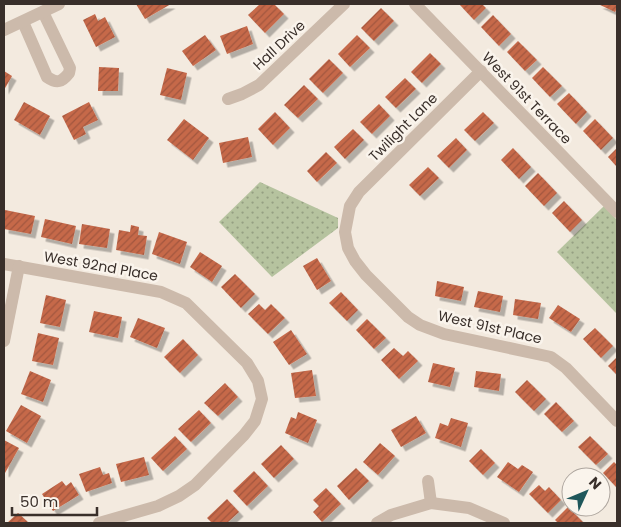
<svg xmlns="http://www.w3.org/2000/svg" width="621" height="527" viewBox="0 0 621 527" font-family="Poppins,sans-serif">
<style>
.grass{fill:url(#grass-dots)}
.building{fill:url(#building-hatch);filter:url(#shadow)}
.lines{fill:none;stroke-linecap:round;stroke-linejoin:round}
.street{stroke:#ccbaab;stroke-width:12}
.labels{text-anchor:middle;stroke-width:5;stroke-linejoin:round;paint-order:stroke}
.street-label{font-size:14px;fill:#392f2a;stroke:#faf4ec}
</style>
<defs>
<pattern id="grass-dots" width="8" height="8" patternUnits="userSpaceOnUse" patternTransform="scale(1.25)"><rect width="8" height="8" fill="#b6c39f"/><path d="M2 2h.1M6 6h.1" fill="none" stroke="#959f82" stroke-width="1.8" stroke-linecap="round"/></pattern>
<pattern id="building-hatch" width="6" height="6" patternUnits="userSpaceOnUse" patternTransform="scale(1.25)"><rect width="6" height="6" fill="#c6694a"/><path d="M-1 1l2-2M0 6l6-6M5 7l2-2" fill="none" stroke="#a2573e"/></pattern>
<filter id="shadow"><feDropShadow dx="4.5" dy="4.5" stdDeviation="0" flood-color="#0004"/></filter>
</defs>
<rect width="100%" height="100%" fill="#f3eadf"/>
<!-- grass -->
<g class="grass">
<polygon points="260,182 338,218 338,228 272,277 219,222"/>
<polygon points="604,206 617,220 617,314 557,252"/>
</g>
<!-- building -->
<g class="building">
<polygon points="136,4 171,4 145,19"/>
<polygon points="260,4 274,4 284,14 265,33 248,15"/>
<polygon points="459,4 482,4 486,8 474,20"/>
<polygon points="598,4 617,4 617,8 615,12"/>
<polygon points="381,8 394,21 374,41 361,28"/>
<polygon points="95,14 98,21 105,17 115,37 96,47 83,20"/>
<polygon points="493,15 511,34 499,46 481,27"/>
<polygon points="247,26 253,44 227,54 220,36"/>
<polygon points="205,35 216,50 193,66 182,51"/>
<polygon points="357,35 370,48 350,67 338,54"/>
<polygon points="518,41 537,60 525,71 507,52"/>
<polygon points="430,53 441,64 422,83 411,72"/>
<polygon points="329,59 343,73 323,93 309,79"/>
<polygon points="99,67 119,68 118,91 98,91"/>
<polygon points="543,67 562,86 550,97 532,78"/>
<polygon points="167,68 187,73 181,100 160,95"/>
<polygon points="4,71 12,76 4,90"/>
<polygon points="405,78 416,89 396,108 385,97"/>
<polygon points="304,85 318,99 298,118 284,105"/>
<polygon points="569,93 587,112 576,124 557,104"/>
<polygon points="24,102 50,116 40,135 14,120"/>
<polygon points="89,102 98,120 83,127 86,134 74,140 62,116"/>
<polygon points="379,104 390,116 372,134 360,122"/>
<polygon points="275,112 290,128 273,145 258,129"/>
<polygon points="483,112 494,123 475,141 464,130"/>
<polygon points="184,119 209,138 193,160 167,140"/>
<polygon points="595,119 613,138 601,150 583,131"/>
<polygon points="353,129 364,140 345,159 334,147"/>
<polygon points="248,137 252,157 223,163 219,143"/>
<polygon points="456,138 467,150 449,168 437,156"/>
<polygon points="513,148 531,167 519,179 501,160"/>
<polygon points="617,148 617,167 608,157"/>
<polygon points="326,152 337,163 317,182 307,171"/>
<polygon points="428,167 439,178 420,196 409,185"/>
<polygon points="538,173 557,193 544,206 525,186"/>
<polygon points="564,201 582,220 570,232 552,213"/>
<polygon points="5,210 35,216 31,234 4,229"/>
<polygon points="45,219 76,226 72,244 41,237"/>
<polygon points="82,224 110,229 107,248 79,244"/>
<polygon points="131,225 139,227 138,235 147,236 144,255 116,250 119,230 130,232"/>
<polygon points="159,232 187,242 180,264 152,254"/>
<polygon points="200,252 222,266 212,282 190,267"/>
<polygon points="317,258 331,281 317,290 303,266"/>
<polygon points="235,274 255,294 241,308 221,287"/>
<polygon points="437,281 464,287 461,301 435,296"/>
<polygon points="478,291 503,296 500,312 474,307"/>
<polygon points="341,292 358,310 347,321 329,303"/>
<polygon points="46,295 66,300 60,327 40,323"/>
<polygon points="515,299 541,303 538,319 513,315"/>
<polygon points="259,304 265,310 271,304 285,318 268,334 248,314"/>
<polygon points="558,305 580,319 571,332 549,318"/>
<polygon points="94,311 122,317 118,338 89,332"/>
<polygon points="138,318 165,328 157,348 130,337"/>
<polygon points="367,319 386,338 374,349 356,330"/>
<polygon points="595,328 613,346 601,358 583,339"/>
<polygon points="291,330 307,354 289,365 273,342"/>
<polygon points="38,333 59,338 53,365 32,361"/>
<polygon points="183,339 198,355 180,373 164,357"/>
<polygon points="394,348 403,356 408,351 418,361 399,379 381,360"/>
<polygon points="617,357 617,375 608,366"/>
<polygon points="433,363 455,368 450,387 428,382"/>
<polygon points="312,370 316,396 295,398 291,373"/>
<polygon points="30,371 51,380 43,402 21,394"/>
<polygon points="476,371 501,374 499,391 474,387"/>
<polygon points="527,380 546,399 534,411 515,392"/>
<polygon points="225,383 238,397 218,416 204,403"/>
<polygon points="556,402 574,421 562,432 544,414"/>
<polygon points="21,405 41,416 27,443 6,431"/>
<polygon points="199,410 211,423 191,442 178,429"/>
<polygon points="298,412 317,420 308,443 285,433 291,417 296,419"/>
<polygon points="416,416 426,433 401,447 391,430"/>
<polygon points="451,418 468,423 461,447 435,438 440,423 448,426"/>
<polygon points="175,436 187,449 163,471 151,458"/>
<polygon points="590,436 608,454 596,465 578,447"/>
<polygon points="4,440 19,448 5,473 4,472"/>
<polygon points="380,443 395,456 378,475 363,462"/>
<polygon points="281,445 294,459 274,478 261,464"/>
<polygon points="481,449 495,463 483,475 469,461"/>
<polygon points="144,457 149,475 121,482 116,464"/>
<polygon points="508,462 518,469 522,465 533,472 519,492 497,477"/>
<polygon points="614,462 617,465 617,488 603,473"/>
<polygon points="100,467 103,475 109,473 112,483 86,492 79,474"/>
<polygon points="356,468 369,481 349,500 337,486"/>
<polygon points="254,471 268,486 247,506 233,491"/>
<polygon points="62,481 66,486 71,482 79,495 53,511 42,494"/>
<polygon points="539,485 545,491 549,487 561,500 548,513 529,494"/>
<polygon points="326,488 341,504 322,522 313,512 319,506 313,500"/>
<polygon points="227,499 239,512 227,523 212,523 207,518"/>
<polygon points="568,507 584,523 558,523 555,520"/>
<polygon points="18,513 29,523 7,523"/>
</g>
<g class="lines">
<!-- street -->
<g class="street">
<polyline points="415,4 617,212"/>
<path d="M23,22l24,55c10,7 15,5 22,-4l1,-5 -27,-56"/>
<polyline points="4,30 59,4"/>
<polyline points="481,71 359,192 350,206 345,232 348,248 355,261 366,275 408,317 420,325 444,334 551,357 566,368 617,421"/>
<polyline points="228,99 242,94 259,85 344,4"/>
<polyline points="4,264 161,292 186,303 247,363 258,381 262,399 255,421 244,435 195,485 179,496 158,506 99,523"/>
<polyline points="4,341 19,266"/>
<polyline points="428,481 431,503"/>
<polyline points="377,523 391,515 431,503 469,508 504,523"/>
</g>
</g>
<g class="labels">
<!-- street labels -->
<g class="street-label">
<text transform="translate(279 45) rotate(-43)" y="5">Hall Drive</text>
<text transform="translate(527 98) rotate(46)" y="5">West 91st Terrace</text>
<text transform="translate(403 127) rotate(-45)" y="5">Twilight Lane</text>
<text transform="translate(101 266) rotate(10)" y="5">West 92nd Place</text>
<text transform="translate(490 327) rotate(13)" y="5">West 91st Place</text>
</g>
</g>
<!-- border -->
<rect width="621" height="527" fill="none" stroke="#392f2a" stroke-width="10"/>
<!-- north arrow -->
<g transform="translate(586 492) rotate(46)"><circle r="24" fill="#faf4ec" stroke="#ada59e"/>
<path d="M0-4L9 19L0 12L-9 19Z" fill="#1f575b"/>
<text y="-8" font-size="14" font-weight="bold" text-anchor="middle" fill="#392f2a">N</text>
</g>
<!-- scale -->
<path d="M12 507v8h85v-8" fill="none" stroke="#392f2a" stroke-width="2.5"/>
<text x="20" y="507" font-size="15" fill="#392f2a" stroke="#faf4ec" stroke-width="4" paint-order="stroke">50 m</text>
</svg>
